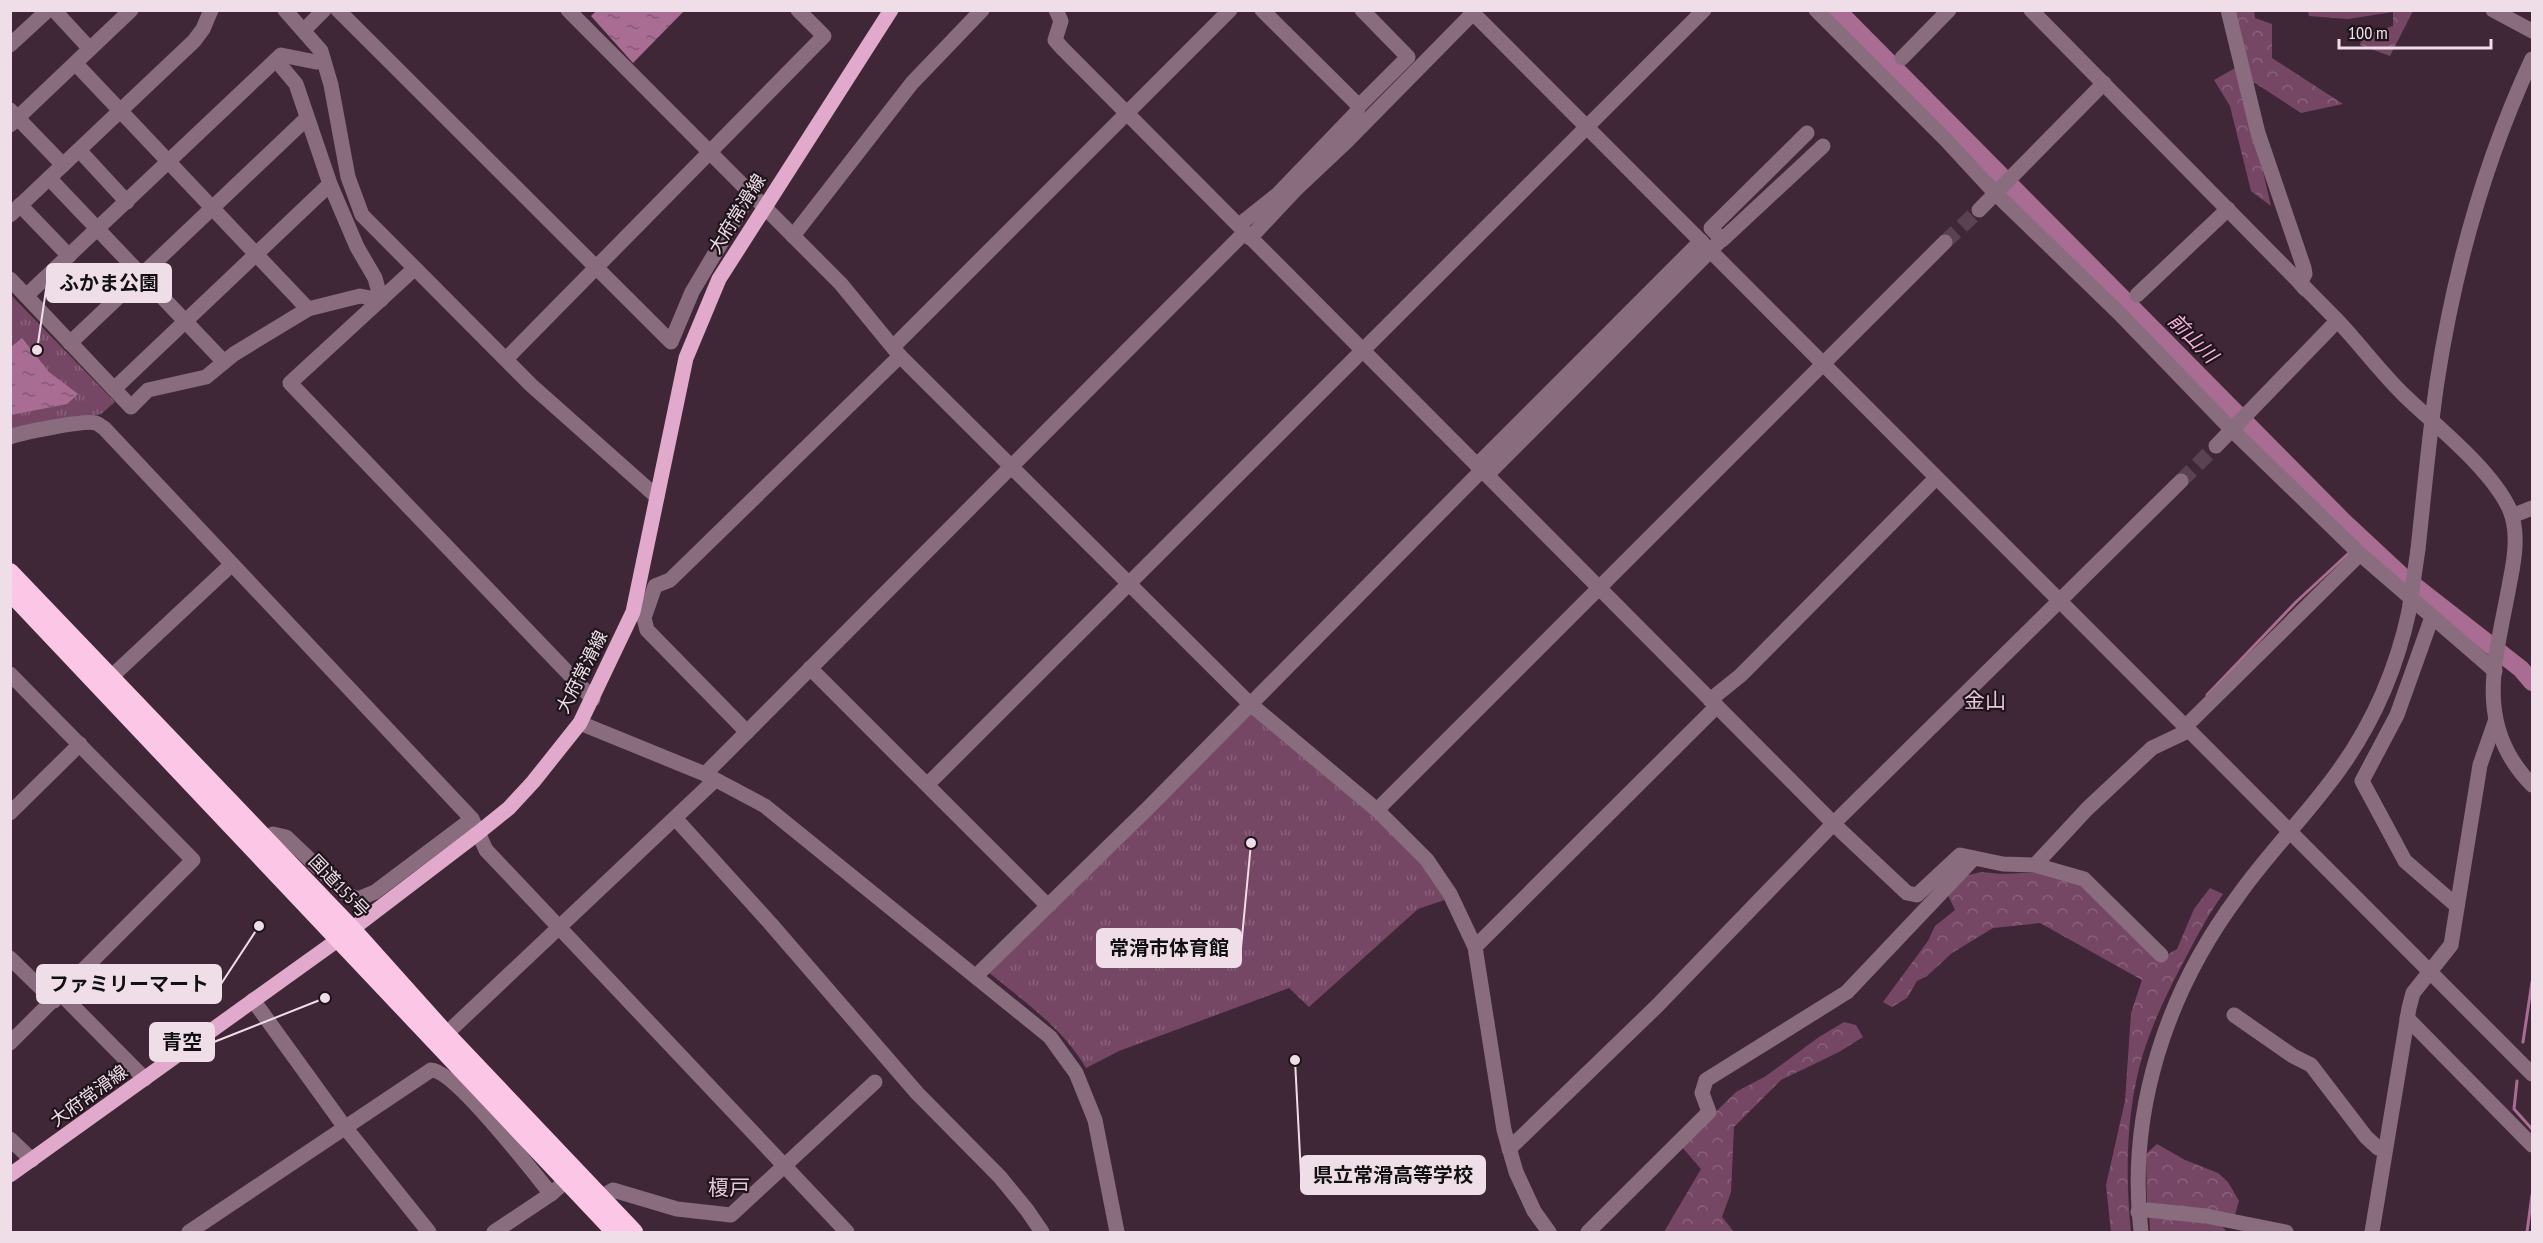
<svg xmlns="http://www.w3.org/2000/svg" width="2543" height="1243" viewBox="0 0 2543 1243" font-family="'PT Sans Narrow','Noto Sans JP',sans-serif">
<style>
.grass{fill:url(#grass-tufts)}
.forest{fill:url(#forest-crowns)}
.water{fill:url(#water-ripples)}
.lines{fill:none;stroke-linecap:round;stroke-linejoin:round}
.stream{stroke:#a96c93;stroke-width:3}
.river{stroke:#a96c93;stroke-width:18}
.minor-tunnel{stroke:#5a4252;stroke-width:15;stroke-dasharray:15 8;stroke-linecap:butt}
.minor{stroke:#896d7e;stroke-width:15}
.major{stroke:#e1a9cc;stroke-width:15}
.highway{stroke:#fcc6e7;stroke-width:18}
.minor-bridge{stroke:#896d7e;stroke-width:15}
.labels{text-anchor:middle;stroke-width:4.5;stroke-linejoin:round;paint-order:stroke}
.street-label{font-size:18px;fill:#efdee8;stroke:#1f141b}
.water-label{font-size:20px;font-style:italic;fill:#f6b0dd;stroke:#1f141b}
.quarter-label{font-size:21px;fill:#e7c5d9;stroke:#1f141b}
.leader{fill:none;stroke:#efdee8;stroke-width:2}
.callout-dot{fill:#efdee8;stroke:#1f141b;stroke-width:2}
.callout{fill:#efdee8;stroke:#efdee8;stroke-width:2}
.callout-label{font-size:20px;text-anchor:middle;font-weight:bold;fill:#111}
</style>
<defs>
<pattern id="grass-tufts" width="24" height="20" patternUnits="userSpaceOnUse" patternTransform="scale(1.5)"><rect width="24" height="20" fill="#764765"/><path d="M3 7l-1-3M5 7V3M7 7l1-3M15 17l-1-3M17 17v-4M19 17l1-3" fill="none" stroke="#8a617b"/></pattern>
<pattern id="forest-crowns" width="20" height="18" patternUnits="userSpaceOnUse" patternTransform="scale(1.5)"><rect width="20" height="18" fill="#764765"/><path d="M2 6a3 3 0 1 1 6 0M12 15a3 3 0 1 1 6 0" fill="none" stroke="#8a617b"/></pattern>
<pattern id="water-ripples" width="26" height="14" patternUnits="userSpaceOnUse" patternTransform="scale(1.5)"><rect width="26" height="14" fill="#a96c93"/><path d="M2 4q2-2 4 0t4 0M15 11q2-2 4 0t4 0" fill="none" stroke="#825c74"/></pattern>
</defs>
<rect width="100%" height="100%" fill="#402737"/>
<!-- grass -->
<g class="grass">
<polygon points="10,294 115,402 101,414 11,429"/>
<path d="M1248,709l160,135 39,55 -29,10 -109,98 -20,-19 -170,63 -33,17c-24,-41 -63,-67 -99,-97z"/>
</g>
<!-- forest -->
<g class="forest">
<polygon points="2231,11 2254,11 2255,18 2272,24 2272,58 2343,104 2301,113 2255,83 2244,90 2271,206 2251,191 2230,106 2214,80 2244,63"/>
<polygon points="2308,11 2308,10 2413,11 2390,56 2360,45 2362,36 2393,26 2393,12 2348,19 2309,16"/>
<path d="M1981,872l21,2 44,-2 34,8 79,79 18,-10 17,-40 16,-21 13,6c-15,21 -27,44 -39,67 -16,30 -31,61 -41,93 -17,56 -18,121 -12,178h-20l-5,-47 19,-84 6,-88 11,-33 -102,-57 -47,5 -41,25 -25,23 -10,5 -10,17 -15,9 -9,-5 45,-61 7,-15 20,-16 -8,-17 17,-17z"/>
<polygon points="1844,1022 1856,1025 1863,1037 1839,1052 1781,1080 1734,1127 1731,1192 1722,1217 1734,1232 1664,1232 1701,1169 1681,1146 1736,1092 1766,1076 1819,1037"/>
<polygon points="2157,1144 2185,1160 2218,1173 2228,1182 2239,1201 2234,1218 2147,1207 2146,1154"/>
<polygon points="2149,1213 2217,1220 2226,1231 2150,1232"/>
</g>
<!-- water -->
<g class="water">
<polygon points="597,10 684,10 684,11 633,63 591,16"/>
<polygon points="22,338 49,372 78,394 67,404 11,415 11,347"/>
</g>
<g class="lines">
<!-- stream -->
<g class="stream">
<polyline points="2357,545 2363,539"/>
<polyline points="2207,695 2296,602 2350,552"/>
<polyline points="2523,1042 2532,982"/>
<polyline points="2517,1081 2514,1109 2532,1129"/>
<polyline points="2527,1232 2532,1195"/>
</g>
<!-- river -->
<polyline class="river" points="1837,10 2343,521 2402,576 2521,669 2532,682"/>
<!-- minor-tunnel -->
<g class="minor-tunnel">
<polyline points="1945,242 1979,210"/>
<polyline points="2181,481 2216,446"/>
</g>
<!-- minor -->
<g class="minor">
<polyline points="54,10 90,49"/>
<polyline points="285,10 321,51 331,85 348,177 362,215 531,385 657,497"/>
<polyline points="338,10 671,342 692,292 742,208"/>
<polyline points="568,10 841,284 900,356 1249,703 1377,810 1427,860 1450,894 1475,947 1504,1130 1516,1172 1534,1211 1549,1232"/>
<polyline points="1056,10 1061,21 1055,40 1062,48 1840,830 1907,893 1917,895 1960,855 2003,864 2035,865 2084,879 2161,955"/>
<polyline points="1262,10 1359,106"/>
<polyline points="1470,10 2532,1074"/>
<polyline points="1816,10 1946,140 1995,193 2119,313 2231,429 2360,554 2495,671"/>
<path d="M2031,10c102,104 203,206 305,309 24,25 44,53 69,77 32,31 85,72 104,112 10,22 6,49 1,73 -13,75 -39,142 22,204"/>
<polyline points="2228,10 2258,133 2304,268 2305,274 2300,283 2305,289"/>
<polyline points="2493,10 2532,31"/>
<polyline points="304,30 324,10"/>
<polyline points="10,45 48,10"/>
<polyline points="1902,58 1949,10"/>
<polyline points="76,64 308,309"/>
<polyline points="10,110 63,165"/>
<polyline points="10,125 131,10"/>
<polyline points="1807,133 1711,228 1722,240 1823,146"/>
<polyline points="79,150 127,202"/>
<polyline points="49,178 224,362"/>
<polyline points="20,205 69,256"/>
<polyline points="1979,210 2104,83"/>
<polyline points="10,215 194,41 203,29 211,10"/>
<polyline points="1239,225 1278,194 1356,113 1359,106 1408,57 1362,10"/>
<polyline points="793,236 912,83 982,10"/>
<polyline points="1250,238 1295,190 1347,141 1473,13"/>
<polyline points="414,269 290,383 593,699"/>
<polyline points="10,279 131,407 148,390 206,377 234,354 308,309 360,296 381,300 375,278 357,247 330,184 296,84 276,60"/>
<polyline points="2137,295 2228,209"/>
<polyline points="26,296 281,55 316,62 323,59"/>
<polyline points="70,343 307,118"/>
<polyline points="893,347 1230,10"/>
<polyline points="506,359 824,36 798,10"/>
<polyline points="114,389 330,184"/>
<path d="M10,437c13,-5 75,-17 86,-14 3,1 6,4 8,5l368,391 14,31 361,382"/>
<polyline points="2216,446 2337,321"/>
<polyline points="1477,465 1701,241"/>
<polyline points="1487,475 1721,240"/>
<polyline points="2512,516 2532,508"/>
<path d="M2418,549c6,-55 11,-112 19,-167 17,-111 48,-222 95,-323"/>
<polyline points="2432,617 2397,715 2362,781 2405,861 2457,906"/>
<polyline points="810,668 1047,905"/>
<polyline points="10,674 193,860 10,1043"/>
<polyline points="110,678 232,564"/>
<polyline points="1710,700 1741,675 1936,478"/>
<polyline points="580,723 705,774 765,806 1050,1037 1076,1073 1095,1120 1117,1232"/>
<polyline points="2185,727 2360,554"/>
<polyline points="747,732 647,630 644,618 655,586 670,580 900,356"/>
<polyline points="705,774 1245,232"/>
<polyline points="928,784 1704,10"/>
<polyline points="1377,810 1945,242"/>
<polyline points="10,813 80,744"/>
<polyline points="675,818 770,923 917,1093 1000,1177 1027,1210 1042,1232"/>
<polyline points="264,839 273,834 286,837 346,894 358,899 375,892 472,819"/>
<polyline points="2035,865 2087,809 2152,748 2188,731"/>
<polyline points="1475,947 1717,706"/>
<polyline points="10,958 54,1001"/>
<polyline points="976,976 1149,807 1482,470"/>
<polyline points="61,994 145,1079"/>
<polyline points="253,1000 344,1126 429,1232"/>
<polyline points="2234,1015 2293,1056 2311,1065 2366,1137 2378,1148 2385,1150"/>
<polyline points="2407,1018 2532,1145"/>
<polyline points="446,1034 715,780"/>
<polyline points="10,1139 32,1160"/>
<polyline points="1509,1149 1657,1006 1835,822 2181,481"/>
<polyline points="601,1197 613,1190 677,1209 731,1215 875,1082"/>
<polyline points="2138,1212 2148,1210 2206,1216 2286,1232"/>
<path d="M189,1232l242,-162c24,0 102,102 120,124"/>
<polyline points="494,1232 551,1194 566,1181"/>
<polyline points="1588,1232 1709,1112 1702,1093 1706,1080 1847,992 1974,858"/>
<path d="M2141,1232c-14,-120 25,-239 97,-336 26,-37 58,-70 86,-106 42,-52 71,-114 85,-179"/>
<polyline points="2372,1232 2409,1008 2413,993 2451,945 2480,765 2495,722"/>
</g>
<!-- major -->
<polyline class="major" points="10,1175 339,939 478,833 509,808 533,782 580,723 633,612 686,358 719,279 891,10"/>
<!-- highway -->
<g class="highway">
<polyline points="10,572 352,929 446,1034 634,1232"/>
<polyline points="10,592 615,1232"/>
</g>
<!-- minor-bridge -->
<polyline class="minor-bridge" points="2409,611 2418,549"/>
</g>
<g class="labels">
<!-- street labels -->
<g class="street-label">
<text transform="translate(737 214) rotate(-58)" y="6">大府常滑線</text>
<text transform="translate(582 672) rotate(-63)" y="6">大府常滑線</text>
<text transform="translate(339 886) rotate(46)" y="6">国道155号</text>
<text transform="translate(89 1096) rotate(-36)" y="6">大府常滑線</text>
</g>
<!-- water labels -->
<g class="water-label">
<text transform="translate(2193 338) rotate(45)" y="7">前山川</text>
</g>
<!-- quarter labels -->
<g class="quarter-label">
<text x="1985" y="708">金山</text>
<text x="729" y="1195">榎戸</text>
</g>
</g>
<!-- callouts -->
<path class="leader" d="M37 350L47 283M1251 843L1241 948M259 926L221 984M325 998L214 1042M1295 1060L1301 1175"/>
<g class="callout-dot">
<circle cx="37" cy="350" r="6"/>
<circle cx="1251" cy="843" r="6"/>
<circle cx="259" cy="926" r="6"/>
<circle cx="325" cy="998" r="6"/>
<circle cx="1295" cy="1060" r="6"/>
</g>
<g class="callout">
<rect x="47" y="264" width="124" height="38" rx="6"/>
<rect x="1097" y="929" width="144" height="38" rx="6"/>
<rect x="37" y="965" width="184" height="38" rx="6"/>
<rect x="150" y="1023" width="64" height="38" rx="6"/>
<rect x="1301" y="1156" width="184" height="38" rx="6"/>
</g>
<g class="callout-label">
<text x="109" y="290">ふかま公園</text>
<text x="1169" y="955">常滑市体育館</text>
<text x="129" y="991">ファミリーマート</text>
<text x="182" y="1049">青空</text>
<text x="1393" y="1182">県立常滑高等学校</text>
</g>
<!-- border -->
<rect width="2543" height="1243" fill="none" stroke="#efdee8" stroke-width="24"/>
<!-- scale -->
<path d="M2339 39v9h152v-9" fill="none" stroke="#efdee8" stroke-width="3"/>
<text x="2348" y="39" font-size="18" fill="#efdee8" stroke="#1f141b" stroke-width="4.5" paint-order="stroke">100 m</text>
</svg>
